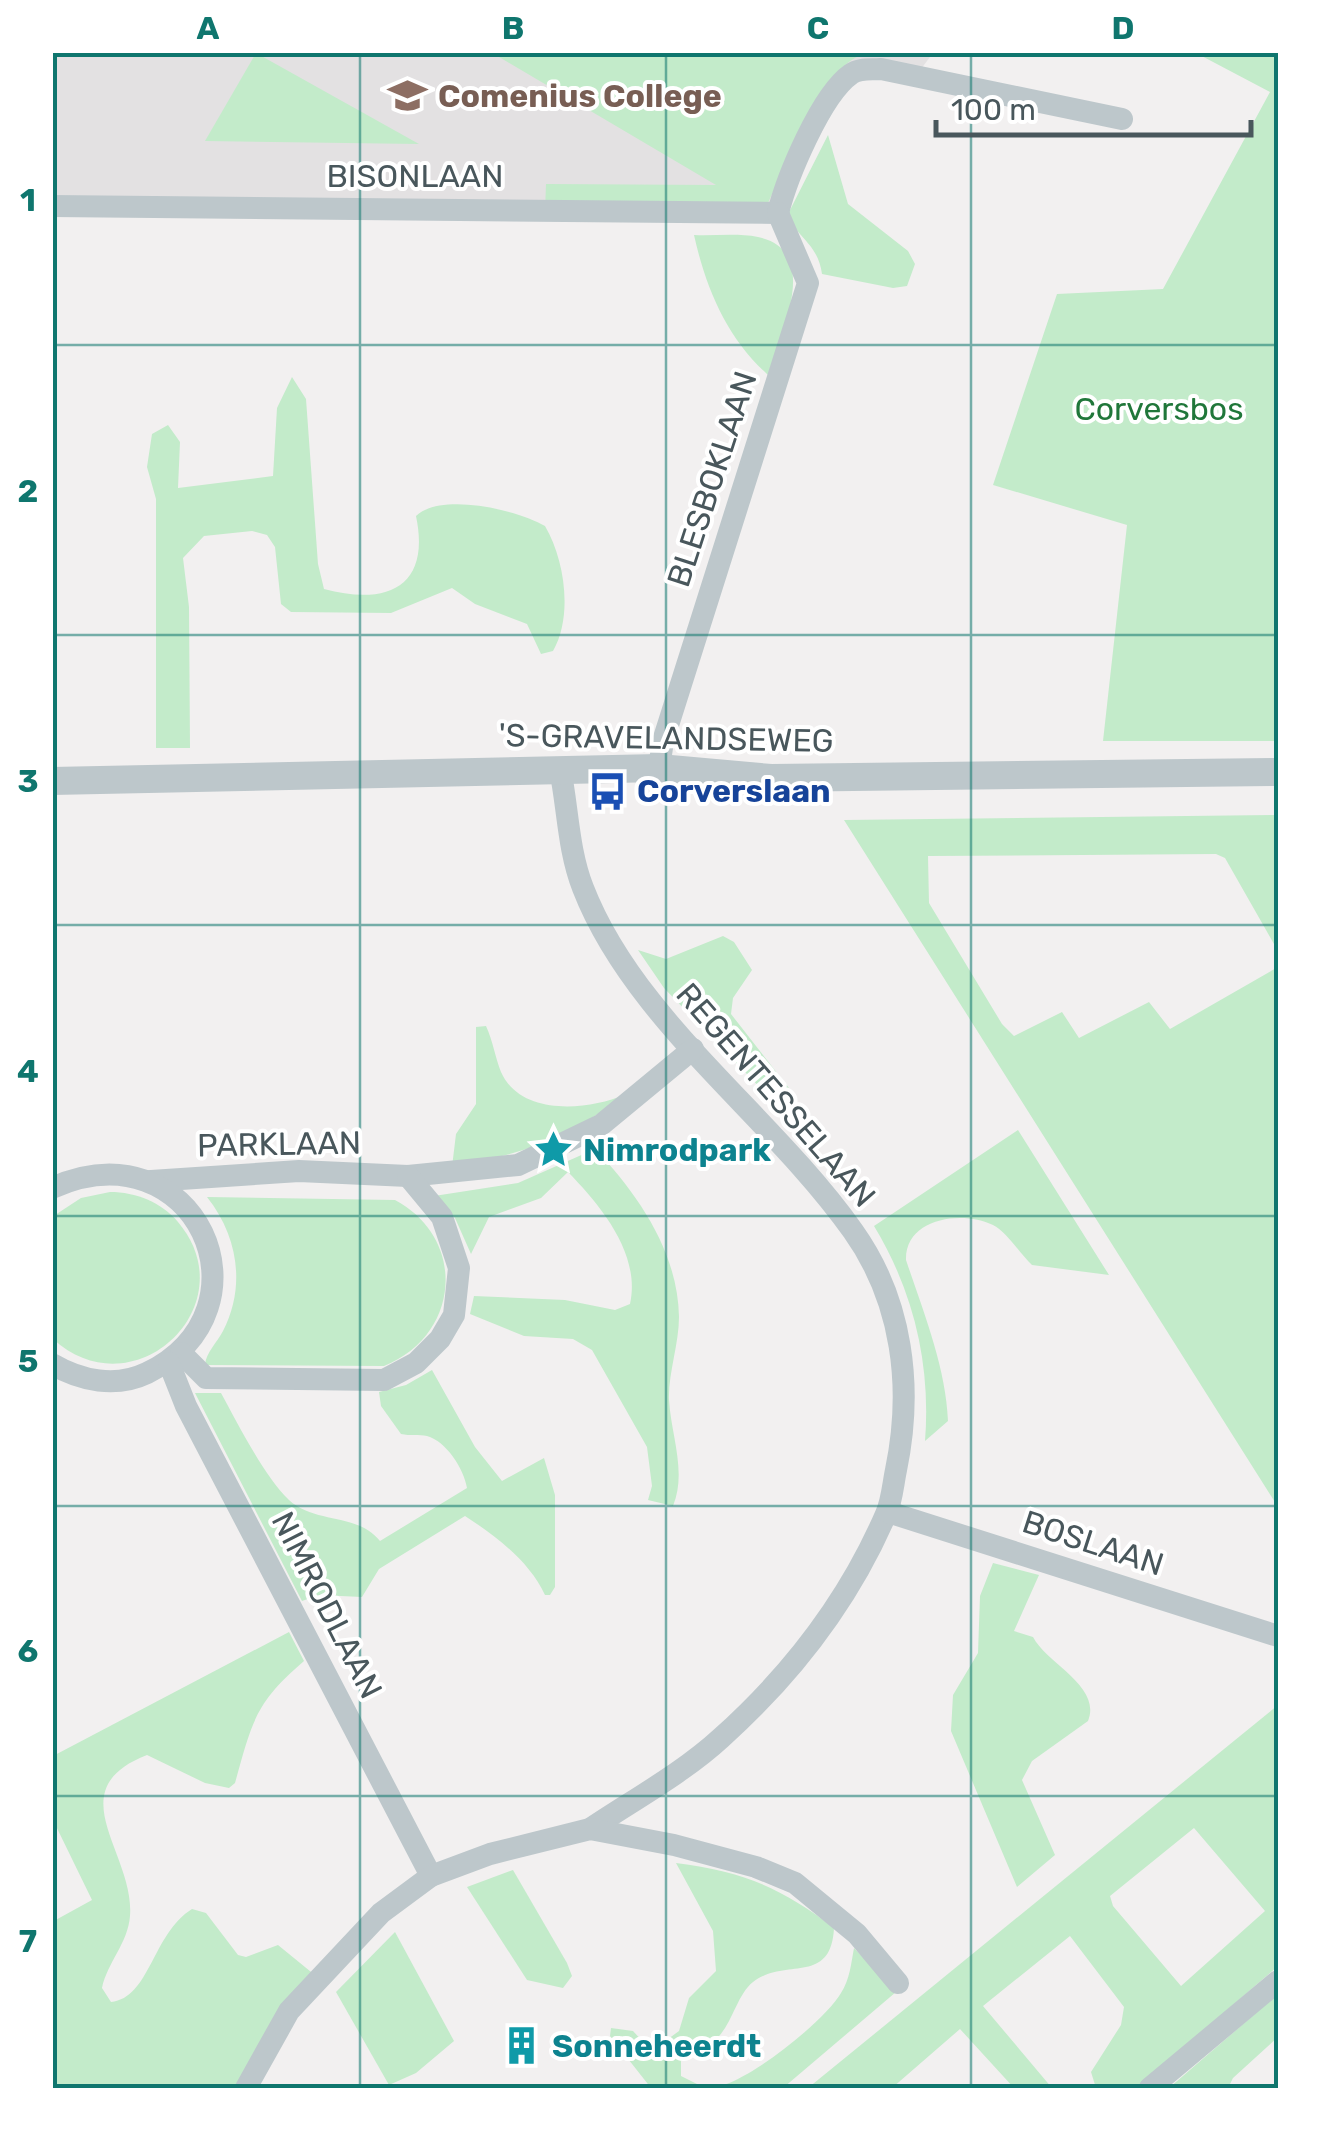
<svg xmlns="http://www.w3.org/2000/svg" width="1331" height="2141" viewBox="0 0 1331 2141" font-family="Rubik,sans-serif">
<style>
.education{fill:#e3e1e2}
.green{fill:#c3ebca;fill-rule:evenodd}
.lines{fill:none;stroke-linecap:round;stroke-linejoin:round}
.minor{stroke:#bdc7cb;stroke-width:22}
.tertiary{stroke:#bdc7cb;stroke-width:28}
.grid{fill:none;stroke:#0f766e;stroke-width:2.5;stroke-opacity:0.55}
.labels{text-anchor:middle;stroke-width:8;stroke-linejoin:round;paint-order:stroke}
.education-label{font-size:32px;font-weight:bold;fill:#785e54;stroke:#fff;text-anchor:start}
.street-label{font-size:32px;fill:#49575c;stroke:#fff}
.park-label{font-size:32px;fill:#20773a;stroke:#fff}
.transit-label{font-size:32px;font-weight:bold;fill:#164399;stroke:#fff;text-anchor:start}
.culture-label{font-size:32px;font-weight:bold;fill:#0d838f;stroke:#fff;text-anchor:start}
.neatline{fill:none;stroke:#0f766e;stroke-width:4}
.grid-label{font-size:32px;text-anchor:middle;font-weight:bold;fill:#0f766e}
</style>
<rect width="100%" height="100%" fill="#f2f0f0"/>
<!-- education -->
<polygon class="education" points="53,53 933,53 915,77 855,70 778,213 53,206"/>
<!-- green -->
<g class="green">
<polygon points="256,53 419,144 205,141"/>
<path d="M868,53c-46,9 -80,109 -100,150l-223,9 1,-28 170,1 -222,-131z"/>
<polygon points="1196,53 1278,53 1278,741 1103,741 1127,525 993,485 1057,294 1163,289 1270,92"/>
<path d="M828,135l20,69 60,47 7,13 -8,22 -14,2 -71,-14c-4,-31 -26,-36 -34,-60z"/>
<path d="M694,235c20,1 44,-2 64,2 65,13 22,99 10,138 -41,-37 -62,-86 -74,-140z"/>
<path d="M292,377l14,22 12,165 6,25c63,17 107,-2 92,-73 25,-24 102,-6 129,10 20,34 28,90 8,125l-12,3 -14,-30 -52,-20 -23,-16 -61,25 -100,-1 -10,-8 -6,-57 -8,-12 -15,-4 -48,5 -21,22 6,49 1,141h-34v-249l-9,-32 5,-33 16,-9 12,17 -2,46 95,-12 4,-68z"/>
<polygon points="1278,815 1278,951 1225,858 1216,854 928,856 929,903 1002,1024 1014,1036 1062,1012 1079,1038 1149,1002 1170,1029 1278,967 1278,1507 844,820"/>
<polygon points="723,936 734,942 752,970 733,998 731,1014 792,1092 794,1123 664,988 638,950 666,959"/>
<path d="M486,1026c7,15 9,31 15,46 20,45 88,38 123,23 -57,45 -102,59 -172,72l4,-33 20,-30v-77z"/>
<path d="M1018,1130l91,145 -77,-10c-11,-10 -26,-34 -39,-40 -31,-15 -88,-7 -87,35 17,51 40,107 42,161l-23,20c6,-76 -11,-149 -51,-215z"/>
<path d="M595,1149c43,45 83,103 84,168 0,27 -11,57 -10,83 2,35 18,72 4,106l-25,-6 4,-14 -5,-39 -55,-97 -19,-11 -49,-3 -54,-22 4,-18 91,4 50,10 15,-6c11,-50 -29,-98 -62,-132l-27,26 -52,19 -18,37 -16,-36 -21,-22 84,-13z"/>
<path d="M110,1192c26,0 51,10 68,30 70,83 -44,191 -125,117l-1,-122 29,-19z"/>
<path d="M207,1197l188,3c73,39 65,136 -11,166l-179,-1c1,-13 12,-22 18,-34 23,-45 15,-95 -16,-134z"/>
<path d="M432,1370l43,77 27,34 42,-23 11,37v92l-5,8h-5c-16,-34 -49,-59 -80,-79l-86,53 -17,28 -43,-2 -17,6 -107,-208h26c17,31 43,83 68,107 26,24 69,13 91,41l87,-53c-3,-19 -21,-47 -40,-52 -8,-2 -17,0 -26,-2l-20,-28 -2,-14 27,-7z"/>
<path d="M993,1563l46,12 -25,56 19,6c14,27 69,49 55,84l-56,40 -10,19 33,75 -38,32 -66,-156 2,-36 25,-42 2,-57z"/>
<path d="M289,1632l15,29c-49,42 -52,61 -69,122l-6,5 -24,-5 -58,-28c-90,35 -12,98 -17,161 -2,27 -23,47 -28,72l9,14c39,-4 41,-68 81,-93l14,4 32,42 8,2 32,-12 38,31 -74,112h-189l-1,-166 40,-22 -39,-80v-64z"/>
<path d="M1278,1705v261l-141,122h-41l-5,-16 30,-47 3,-18 -54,-71 -87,70 69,82h-38l-54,-59 -68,59h-84zM1194,1828l71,83 -84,75 -68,-80 -3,-10z"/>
<path d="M676,1863c66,8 106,25 158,65 -3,58 -49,29 -81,54 -15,12 -20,38 -33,53 -10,13 -27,16 -39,26v15l24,12h-54l-41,-52 1,-8 22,3 13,14 11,2 22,-16 10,-33 27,-27 -3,-40z"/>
<polygon points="513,1870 567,1963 572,1976 563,1988 527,1980 467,1887"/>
<polygon points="395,1932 454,2041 416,2073 389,2085 336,1992"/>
<path d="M854,1948l42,44 -113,96h-73c33,-1 115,-67 131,-95 9,-14 10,-29 13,-45z"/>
<polygon points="1278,1994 1278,2037 1233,2078 1228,2088 1169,2088"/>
</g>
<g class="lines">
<!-- minor -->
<g class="minor">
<polyline points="52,206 778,213"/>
<path d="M778,213c9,-36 43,-118 73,-139 8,-6 20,-4 30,-5l241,50"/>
<polyline points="659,768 663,741 808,283 778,213"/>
<path d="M560,769c8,39 8,81 23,119 51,132 188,227 270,343 50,70 60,157 43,239 -3,14 -4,31 -10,44 -37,86 -96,162 -165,224 -38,35 -88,62 -131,91"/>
<polyline points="151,1181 299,1171 408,1176 518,1165 601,1125 693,1049"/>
<path d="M52,1188c143,-64 226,121 95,185 -31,15 -66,8 -95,-9"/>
<polyline points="181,1353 206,1378 384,1380 416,1363 440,1339 454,1315 459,1268 442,1217 408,1176"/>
<polyline points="169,1363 186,1406 431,1876"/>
<polyline points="888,1512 1278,1636"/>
<polyline points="246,2088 289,2011 381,1913 431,1876 490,1854 590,1829 674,1845 756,1867 795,1883 857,1934 898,1983"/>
<polyline points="1150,2088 1278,1981"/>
</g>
<!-- tertiary -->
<polyline class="tertiary" points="52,781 659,768 771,778 1278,772"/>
</g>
<!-- grid -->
<path class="grid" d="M360,52v2036M666,52v2036M971,52v2036M52,345h1226M52,635h1226M52,925h1226M52,1216h1226M52,1506h1226M52,1796h1226"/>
<!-- icons -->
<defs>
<symbol id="school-bare" viewBox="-9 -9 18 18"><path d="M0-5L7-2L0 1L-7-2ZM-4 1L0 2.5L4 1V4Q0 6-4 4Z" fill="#8d6e63" stroke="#fff" stroke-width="2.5" paint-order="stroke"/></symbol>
<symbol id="bus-bare" viewBox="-9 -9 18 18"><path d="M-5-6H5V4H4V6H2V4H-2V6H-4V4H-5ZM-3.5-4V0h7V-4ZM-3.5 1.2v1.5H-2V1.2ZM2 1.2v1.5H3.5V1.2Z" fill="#1a4fb4" stroke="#fff" stroke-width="2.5" paint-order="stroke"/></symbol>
<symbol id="sight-bare" viewBox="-9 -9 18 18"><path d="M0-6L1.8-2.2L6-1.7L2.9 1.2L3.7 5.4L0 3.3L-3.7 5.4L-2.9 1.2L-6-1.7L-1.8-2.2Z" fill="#0f9aa8" stroke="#fff" stroke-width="2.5" paint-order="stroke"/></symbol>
<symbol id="building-bare" viewBox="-9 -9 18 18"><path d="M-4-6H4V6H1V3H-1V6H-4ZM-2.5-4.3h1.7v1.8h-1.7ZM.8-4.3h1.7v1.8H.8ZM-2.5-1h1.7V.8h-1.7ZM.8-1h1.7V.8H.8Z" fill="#0f9aa8" stroke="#fff" stroke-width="2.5" paint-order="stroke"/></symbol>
</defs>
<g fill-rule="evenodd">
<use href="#school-bare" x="380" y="68" width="55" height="55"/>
<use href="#bus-bare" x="580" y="764" width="55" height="55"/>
<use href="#sight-bare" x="526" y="1122" width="55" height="55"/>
<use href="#building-bare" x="494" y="2018" width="55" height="55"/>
</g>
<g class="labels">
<!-- education labels -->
<g class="education-label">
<text x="438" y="107">Comenius College</text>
</g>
<!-- street labels -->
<g class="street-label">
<text x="415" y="187">BISONLAAN</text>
<text transform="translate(712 479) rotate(-72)" y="11">BLESBOKLAAN</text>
<text transform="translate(666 738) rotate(1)" y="11">'S-GRAVELANDSEWEG</text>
<text transform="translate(776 1095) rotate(49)" y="11">REGENTESSELAAN</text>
<text transform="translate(279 1144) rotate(-1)" y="11">PARKLAAN</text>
<text transform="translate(1093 1543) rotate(18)" y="11">BOSLAAN</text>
<text transform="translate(327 1605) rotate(63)" y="11">NIMRODLAAN</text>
</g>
<!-- park labels -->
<g class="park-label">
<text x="1159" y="420">Corversbos</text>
</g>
<!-- transit labels -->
<g class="transit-label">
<text x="637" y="802">Corverslaan</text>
</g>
<!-- culture labels -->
<g class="culture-label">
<text x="583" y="1161">Nimrodpark</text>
<text x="552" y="2057">Sonneheerdt</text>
</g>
</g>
<!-- border -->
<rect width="1331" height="2141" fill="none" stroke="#ffffff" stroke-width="110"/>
<!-- scale -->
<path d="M936 120v15h315v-15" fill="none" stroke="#49575c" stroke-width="5"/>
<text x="951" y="120" font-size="30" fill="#49575c" stroke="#ffffff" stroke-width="8" paint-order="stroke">100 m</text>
<rect x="55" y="55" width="1221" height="2031" class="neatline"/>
<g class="grid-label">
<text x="208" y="39">A</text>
<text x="513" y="39">B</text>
<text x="818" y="39">C</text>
<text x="1123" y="39">D</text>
<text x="28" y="211">1</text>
<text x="28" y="502">2</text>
<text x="28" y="792">3</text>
<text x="28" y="1082">4</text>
<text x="28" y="1372">5</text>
<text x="28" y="1662">6</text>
<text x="28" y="1952">7</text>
</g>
</svg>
